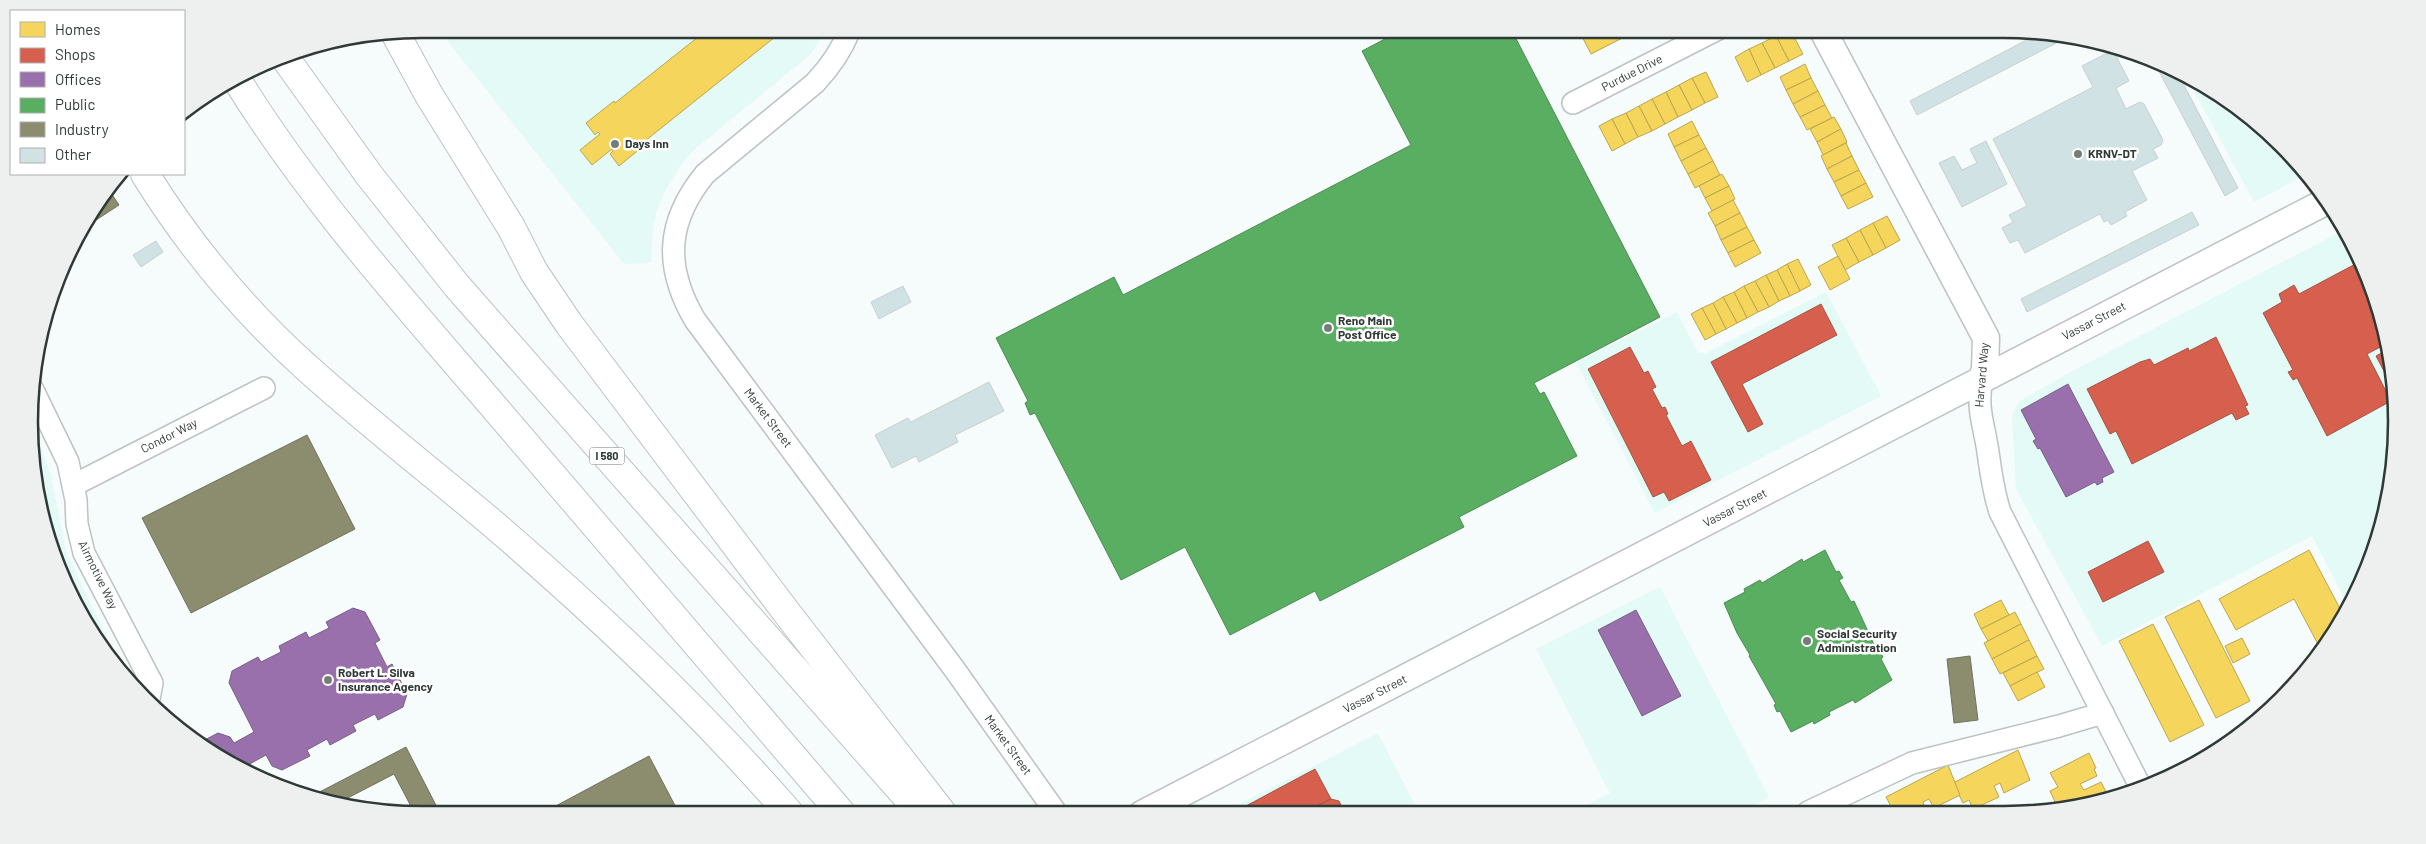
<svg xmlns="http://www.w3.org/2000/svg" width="2426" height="844" viewBox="0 0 2426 844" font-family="Barlow,sans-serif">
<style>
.built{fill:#e4faf6}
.homes{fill:#f6d55c;stroke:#baa651}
.shops{fill:#d6604d;stroke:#a45446}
.offices{fill:#9970ab;stroke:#796088}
.public{fill:#5aae61;stroke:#4d8b54}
.industry{fill:#8c8c6e;stroke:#70735d}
.building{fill:#d1e2e4;stroke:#c8cfd0}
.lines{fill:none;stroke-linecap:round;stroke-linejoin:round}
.minor-casing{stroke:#bcc3c2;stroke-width:24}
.tertiary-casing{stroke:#bcc3c2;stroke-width:29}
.motorway-casing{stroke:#bcc3c2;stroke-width:30}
.minor{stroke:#fefffe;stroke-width:21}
.tertiary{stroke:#fefffe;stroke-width:26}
.motorway{stroke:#fefffe;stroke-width:28}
.poi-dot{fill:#757d7b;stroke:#fff;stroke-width:2}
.labels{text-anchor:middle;stroke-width:5;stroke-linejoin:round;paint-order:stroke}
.shield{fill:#fff;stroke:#6d7472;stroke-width:1}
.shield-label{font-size:11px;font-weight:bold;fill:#2f3936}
.street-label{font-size:12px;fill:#2f3936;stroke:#fff}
.poi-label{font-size:12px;font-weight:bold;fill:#2f3936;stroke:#fff;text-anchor:start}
.rim{fill:none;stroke:#2f3936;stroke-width:2.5}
</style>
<rect width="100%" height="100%" fill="#f6fcfb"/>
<!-- built -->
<g class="built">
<polygon points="438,29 827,29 811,54 695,149 682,163 664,193 657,210 653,228 651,263 624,264"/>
<polygon points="2184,73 2243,110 2299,162 2308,174 2254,202"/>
<polygon points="2346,229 2376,295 2394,370 2396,447 2384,524 2349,608 2312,536 2102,646 2016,489 2012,418 2015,408 2020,401 2074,370"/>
<polygon points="1826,292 1881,396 1655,513 1576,363 1677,312 1698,353 1706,353"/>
<polygon points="30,428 42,450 51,475 66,552 128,681 95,641 42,524 30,448"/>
<polygon points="1660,587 1769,797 1740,813 1571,813 1610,793 1536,649"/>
<polygon points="1378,733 1419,813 1220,814"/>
</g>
<!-- homes -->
<g class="homes">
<polygon points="708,29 777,29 780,33 645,141 647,143 619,166 610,154 613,151 612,149 592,165 580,150 600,134 598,132 595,135 586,123 614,101 615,103"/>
<polygon points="1578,29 1640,29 1591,54"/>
<polygon points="1790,29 1803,54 1789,61 1776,36"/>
<polygon points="1776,36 1789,61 1775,68 1762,43"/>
<polygon points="1762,43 1775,68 1761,75 1749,49"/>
<polygon points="1749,49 1761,75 1747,82 1735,57"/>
<polygon points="1805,64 1811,78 1786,90 1780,77"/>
<polygon points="1706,72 1718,97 1705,103 1692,78"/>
<polygon points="1692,78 1705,103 1692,110 1679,85"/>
<polygon points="1811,78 1818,91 1793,104 1786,90"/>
<polygon points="1679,85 1692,110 1678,117 1666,92"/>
<polygon points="1818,91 1825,105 1800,117 1793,104"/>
<polygon points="1666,92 1678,117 1665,124 1652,99"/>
<polygon points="1652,99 1665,124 1652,131 1639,106"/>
<polygon points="1825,105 1832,118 1807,130 1800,117"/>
<polygon points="1639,106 1652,131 1638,137 1626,113"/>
<polygon points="1626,113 1638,137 1625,144 1612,119"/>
<polygon points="1834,117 1841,129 1817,142 1810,129"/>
<polygon points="1612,119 1625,144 1612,151 1599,126"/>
<polygon points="1692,121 1699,135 1674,147 1668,134"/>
<polygon points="1841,129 1847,142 1823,155 1817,142"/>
<polygon points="1699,135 1706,148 1681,161 1674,147"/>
<polygon points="1846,143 1852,156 1827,169 1821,156"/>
<polygon points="1706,148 1713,161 1688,174 1681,161"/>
<polygon points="1852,156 1859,170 1834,182 1827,169"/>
<polygon points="1713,161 1720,175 1695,188 1688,174"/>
<polygon points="1859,170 1866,183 1841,196 1834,182"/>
<polygon points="1722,174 1729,186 1705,198 1699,186"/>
<polygon points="1866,183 1873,197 1848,209 1841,196"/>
<polygon points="1729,186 1735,199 1712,211 1705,198"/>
<polygon points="1733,200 1740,213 1715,226 1708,213"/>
<polygon points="1740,213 1747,227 1721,240 1715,226"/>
<polygon points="1887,216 1900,240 1886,248 1873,223"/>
<polygon points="1873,223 1886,248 1873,255 1860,230"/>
<polygon points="1747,227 1754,240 1728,253 1721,240"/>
<polygon points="1860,230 1873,255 1859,262 1846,238"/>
<polygon points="1846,238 1859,262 1845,270 1832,245"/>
<polygon points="1754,240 1761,253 1735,267 1728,253"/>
<polygon points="1838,256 1850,279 1830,290 1818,267"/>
<polygon points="1798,259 1811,285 1800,291 1787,264"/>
<polygon points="1787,264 1800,291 1790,296 1777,270"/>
<polygon points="1777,270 1790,296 1779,301 1766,275"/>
<polygon points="1766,275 1779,301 1769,307 1755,281"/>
<polygon points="1755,281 1769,307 1758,312 1744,286"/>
<polygon points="1744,286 1758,312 1747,318 1734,292"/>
<polygon points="1734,292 1747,318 1737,323 1723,297"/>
<polygon points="1723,297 1737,323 1726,329 1713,303"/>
<polygon points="1713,303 1726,329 1716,334 1702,308"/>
<polygon points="1702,308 1716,334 1705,340 1691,314"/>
<polygon points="2309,550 2345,618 2320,648 2294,599 2236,630 2219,599"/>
<polygon points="2001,600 2009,615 1981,629 1974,614"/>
<polygon points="2199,600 2250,701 2216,718 2165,617"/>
<polygon points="2015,612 2021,624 1988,641 1981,629"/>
<polygon points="2021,624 2029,640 1992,659 1984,643"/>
<polygon points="2153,624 2204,725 2170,742 2119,641"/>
<polygon points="2242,638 2250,654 2233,663 2225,646"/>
<polygon points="2029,640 2037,656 2000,674 1992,659"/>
<polygon points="2037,656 2044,669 2010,686 2003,673"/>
<polygon points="2037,672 2045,687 2018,701 2010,686"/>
<polygon points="2018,750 2030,780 2004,793 2000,783 1994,786 1999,797 1973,809 1969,800 1963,803 1953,783"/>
<polygon points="2089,753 2096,768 2094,769 2097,776 2080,784 2084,790 2101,782 2108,796 2077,805 2074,800 2058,808 2050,791 2058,787 2050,773"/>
<polygon points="1948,765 1960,795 1934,808 1929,799 1923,802 1927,812 1894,812 1886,797"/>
</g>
<!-- shops -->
<g class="shops">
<polygon points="2361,261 2376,295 2388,343 2367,354 2391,401 2327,436 2297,378 2293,380 2288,372 2293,370 2263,313 2282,302 2279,294 2294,285 2299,294"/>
<polygon points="1821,304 1837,335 1742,384 1763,424 1748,432 1711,362"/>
<polygon points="2216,337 2248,405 2245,406 2249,414 2236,420 2232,413 2132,464 2116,431 2110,434 2087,389 2140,362 2150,359 2154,365 2188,348 2189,351"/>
<polygon points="1630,347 1644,373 1648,371 1656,387 1652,389 1662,408 1665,407 1668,414 1666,415 1682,446 1691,441 1711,480 1669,501 1664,492 1653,497 1588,369"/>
<polygon points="2389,349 2394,370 2395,392 2376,356"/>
<polygon points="2148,541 2164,572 2103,602 2088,572"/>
<polygon points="1315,769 1331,799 1303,813 1231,814"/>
<polygon points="1331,799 1339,801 1345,813 1303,813"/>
</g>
<!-- offices -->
<g class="offices">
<polygon points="2068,384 2114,472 2102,478 2103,482 2097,485 2095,482 2066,497 2040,448 2038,449 2033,441 2036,439 2021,410"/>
<polygon points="353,608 365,612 380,640 375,643 387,667 392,664 407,694 403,707 378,720 375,714 353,725 356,731 330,745 327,739 307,750 310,756 282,770 272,766 266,755 246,766 247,769 203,749 197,744 218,733 230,737 234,743 254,732 229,683 232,671 258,657 261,662 281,652 279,646 306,632 309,638 329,628 326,622"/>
<polygon points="1636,610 1681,696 1642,716 1598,630"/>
</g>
<!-- public -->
<g class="public">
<polygon points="1404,29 1511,29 1660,317 1534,383 1540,394 1544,392 1577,456 1459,517 1464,527 1320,601 1315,591 1230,635 1185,547 1121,580 1035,413 1030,415 1025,403 1028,401 996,338 1114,277 1123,295 1411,145 1362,51"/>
<polygon points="1825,550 1836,572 1839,571 1843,578 1839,580 1851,602 1854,601 1877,651 1879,650 1883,657 1881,659 1892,680 1855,703 1853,700 1829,712 1830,715 1814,724 1813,721 1791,732 1780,711 1777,712 1774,705 1776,704 1749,656 1750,655 1737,633 1724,603 1745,592 1744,589 1760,580 1762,583 1802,559 1803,562"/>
</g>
<!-- industry -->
<g class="industry">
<polygon points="107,187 119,205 87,226 85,223"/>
<polygon points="307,435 355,529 191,613 142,518"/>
<polygon points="1970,656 1978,720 1954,723 1947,659"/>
<polygon points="406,747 441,815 415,814 394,774 336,804 320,802 310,797"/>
<polygon points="649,756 680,815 539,815"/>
</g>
<!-- building -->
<g class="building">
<polygon points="2040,33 2068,37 1917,115 1910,101"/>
<polygon points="2113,50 2129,81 2116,88 2126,109 2140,102 2144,104 2163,140 2161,145 2153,149 2158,158 2132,171 2147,200 2125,212 2127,216 2111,225 2108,220 2104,222 2100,214 2025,253 2018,240 2010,243 2002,228 2013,222 2009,215 2027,206 1993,139 2093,87 2082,66"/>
<polygon points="2153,60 2175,68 2238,188 2225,196"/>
<polygon points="1986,141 2007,184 1962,207 1939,163 1954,156 1962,170 1977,163 1970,149"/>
<polygon points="2192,212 2199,225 2027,312 2021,299"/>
<polygon points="156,241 163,252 141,267 133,255"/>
<polygon points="903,286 911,302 879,319 871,302"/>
<polygon points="989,382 1004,411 955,435 958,442 919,462 916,456 892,468 875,435 908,418 911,422"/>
</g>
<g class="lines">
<defs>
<g id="minor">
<path d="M850,29c-8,21 -19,37 -35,54l-110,91c-39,48 -41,93 -10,146l260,350 102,144"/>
<polyline points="1573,103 1718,29"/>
<path d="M1982,379c-6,29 2,45 6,73 3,21 5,39 12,60l140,274"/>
<polyline points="32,388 68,462 76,500 77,524 84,553 152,683 148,704"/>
<polyline points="74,485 264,388"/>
<polyline points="1808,812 1912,763 2059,726 2103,713"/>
</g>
<g id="tertiary">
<polyline points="1822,29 1986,338 1985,369 1982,379"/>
<polyline points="1142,814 2327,201"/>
</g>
<g id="motorway">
<polyline points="394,31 429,95 511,227 534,272 569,324 787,613 943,814"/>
<polyline points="283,55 369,175 457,286 922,814"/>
<path d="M237,80c73,118 167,222 257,327 116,136 232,272 348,407"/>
<path d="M145,174c44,71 99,137 161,193 60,54 124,104 186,156 106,91 207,186 298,291"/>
</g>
</defs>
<!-- minor casing -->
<use href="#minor" class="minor-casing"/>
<!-- tertiary casing -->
<use href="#tertiary" class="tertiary-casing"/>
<!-- motorway casing -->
<use href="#motorway" class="motorway-casing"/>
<!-- minor -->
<use href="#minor" class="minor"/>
<!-- tertiary -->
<use href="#tertiary" class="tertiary"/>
<!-- motorway -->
<use href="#motorway" class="motorway"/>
</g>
<!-- markers -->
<g class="poi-dot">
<circle cx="615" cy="144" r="5"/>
<circle cx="2078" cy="154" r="5"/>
<circle cx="1328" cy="328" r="5"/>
<circle cx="1807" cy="641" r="5"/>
<circle cx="328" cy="680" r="5"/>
</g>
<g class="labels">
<!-- shield labels -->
<rect class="shield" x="589.5" y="447.5" width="35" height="17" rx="4"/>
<g class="shield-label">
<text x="607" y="460">I 580</text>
</g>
<!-- street labels -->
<g class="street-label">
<text transform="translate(1632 73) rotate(-27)" y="4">Purdue Drive</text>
<text transform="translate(2094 321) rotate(-27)" y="4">Vassar Street</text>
<text transform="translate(1982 375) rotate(-85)" y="4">Harvard Way</text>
<text transform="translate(768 418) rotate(53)" y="4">Market Street</text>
<text transform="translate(169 436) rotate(-27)" y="4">Condor Way</text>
<text transform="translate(1735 508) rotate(-27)" y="4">Vassar Street</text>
<text transform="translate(98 575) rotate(64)" y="4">Airmotive Way</text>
<text transform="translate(1375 694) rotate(-27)" y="4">Vassar Street</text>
<text transform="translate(1008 745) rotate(54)" y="4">Market Street</text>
</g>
<!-- poi labels -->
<g class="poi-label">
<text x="625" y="148">Days Inn</text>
<text x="2088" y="158">KRNV-DT</text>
<text x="1338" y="325">Reno Main<tspan x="1338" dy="14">Post Office</tspan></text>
<text x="1817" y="638">Social Security<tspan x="1817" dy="14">Administration</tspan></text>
<text x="338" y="677">Robert L. Silva<tspan x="338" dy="14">Insurance Agency</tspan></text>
</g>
</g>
<!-- crop -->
<path d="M0 0H2426V844H0ZM422 38H2004A384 384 0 0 1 2388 422V422A384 384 0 0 1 2004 806H422A384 384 0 0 1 38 422V422A384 384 0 0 1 422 38Z" fill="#eeefef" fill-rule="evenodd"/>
<path class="rim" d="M422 38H2004A384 384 0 0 1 2388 422V422A384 384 0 0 1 2004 806H422A384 384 0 0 1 38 422V422A384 384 0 0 1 422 38Z"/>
<!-- legend -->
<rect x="10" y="10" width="175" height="165" fill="#ffffff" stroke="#acb0af"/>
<rect x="20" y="22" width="25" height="15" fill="#f6d55c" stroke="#acb0af"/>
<text x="55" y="35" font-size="15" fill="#2f3936">Homes</text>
<rect x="20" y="48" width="25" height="15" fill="#d6604d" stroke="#acb0af"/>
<text x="55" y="60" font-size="15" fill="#2f3936">Shops</text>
<rect x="20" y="72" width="25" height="15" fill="#9970ab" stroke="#acb0af"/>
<text x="55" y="85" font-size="15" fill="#2f3936">Offices</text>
<rect x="20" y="98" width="25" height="15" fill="#5aae61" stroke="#acb0af"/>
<text x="55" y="110" font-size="15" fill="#2f3936">Public</text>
<rect x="20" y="122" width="25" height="15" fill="#8c8c6e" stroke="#acb0af"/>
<text x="55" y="135" font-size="15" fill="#2f3936">Industry</text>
<rect x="20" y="148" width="25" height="15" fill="#d1e2e4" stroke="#acb0af"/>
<text x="55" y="160" font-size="15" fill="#2f3936">Other</text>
</svg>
